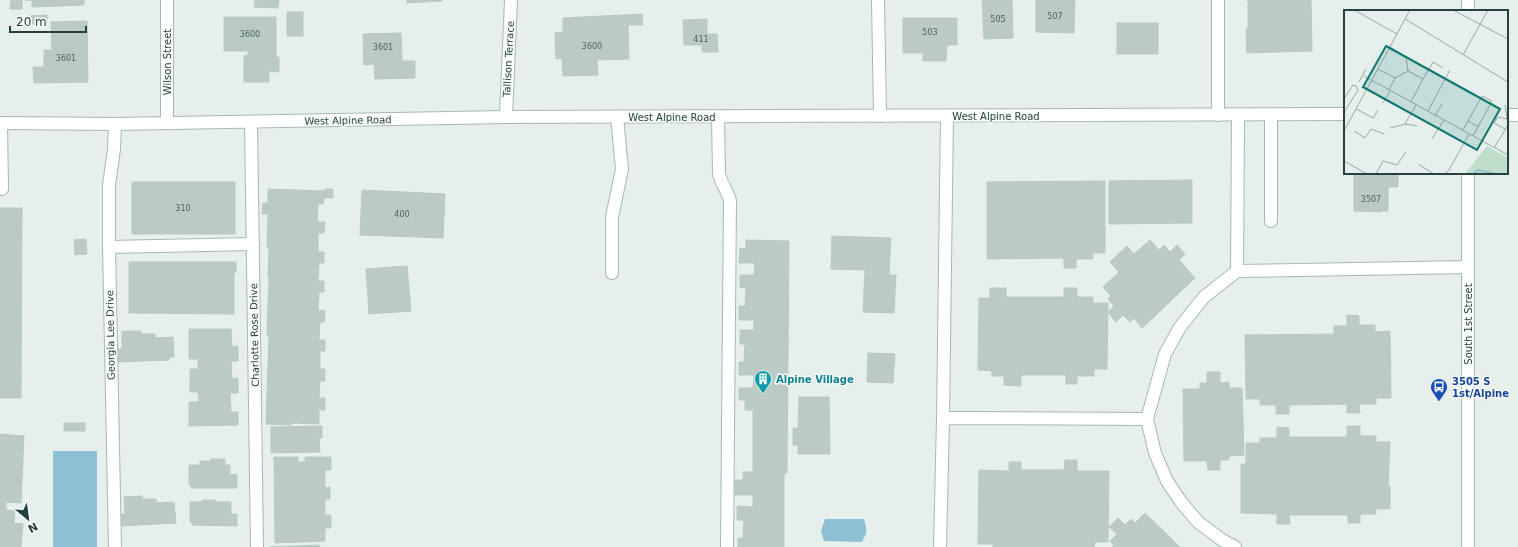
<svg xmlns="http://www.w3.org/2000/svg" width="1518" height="547" viewBox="0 0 1518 547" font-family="'DejaVu Sans',sans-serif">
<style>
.water{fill:#8ec0d3}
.building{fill:#bbcac5;stroke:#b8c9c4}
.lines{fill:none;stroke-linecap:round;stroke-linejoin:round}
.service-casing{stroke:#a8b7b4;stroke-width:14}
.minor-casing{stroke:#a8b7b4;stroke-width:14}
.secondary-casing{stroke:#a4bbb5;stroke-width:14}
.service{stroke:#fff;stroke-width:12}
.minor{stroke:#fff;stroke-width:12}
.secondary{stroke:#fff;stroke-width:12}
.labels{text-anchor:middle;stroke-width:3;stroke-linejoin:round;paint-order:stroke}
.number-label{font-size:8px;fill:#4a635f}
.street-label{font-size:10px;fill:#24413d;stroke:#f7fbf9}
.culture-label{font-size:10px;font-weight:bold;fill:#0d838f;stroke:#f7fbf9;text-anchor:start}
.transit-label{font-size:10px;font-weight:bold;fill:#164399;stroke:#f7fbf9;text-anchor:start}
.inset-river{fill:none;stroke:#8ec0d3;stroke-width:2}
.inset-road{fill:none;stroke:#98a9a6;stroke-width:1}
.view{fill:#0f766e;fill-opacity:0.15;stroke:#0f766e;stroke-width:2}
.inset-edge{fill:none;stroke:#24413d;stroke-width:2}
</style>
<rect width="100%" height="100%" fill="#e6efec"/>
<!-- water -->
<g class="water">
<rect x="53" y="451" width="44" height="96"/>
<path d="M825,519h39c3,11 4,12 -2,23l-38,-1 -3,-10z"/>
</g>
<!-- building -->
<g class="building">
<polygon points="11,0 22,0 22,9 10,9"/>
<polygon points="25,0 84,0 84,5 32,7 32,0"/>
<polygon points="255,0 279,0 278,8 254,7"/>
<polygon points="407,0 442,0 442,1 407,3"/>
<polygon points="982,0 1012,0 1013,38 984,39"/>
<polygon points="1036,0 1075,0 1074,33 1036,32"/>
<polygon points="1247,0 1311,0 1312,51 1247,53 1246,29 1248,28 1248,1"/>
<rect x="287" y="12" width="16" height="24"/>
<polygon points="642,14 643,25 628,25 629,59 597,60 598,75 563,76 562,58 556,59 555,33 563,32 563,18"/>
<polygon points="47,15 47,23 30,24 29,16"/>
<polygon points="224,17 276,17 276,57 279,57 279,72 269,71 269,82 244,82 244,56 248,55 248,51 224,51"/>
<polygon points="903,18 957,18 957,45 947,45 946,61 923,61 923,53 903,53"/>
<polygon points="707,19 707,34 717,34 718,52 702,52 702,45 684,45 683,20"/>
<polygon points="87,21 88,82 34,83 33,67 44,67 44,50 52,50 51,22"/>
<rect x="1117" y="23" width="41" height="31"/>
<polygon points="401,33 402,61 415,61 415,78 375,79 374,64 364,65 363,34"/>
<polygon points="1354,173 1398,173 1398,187 1388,187 1388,211 1381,211 1381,212 1354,211"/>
<polygon points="1192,180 1192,223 1109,224 1109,181"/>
<polygon points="1105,181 1105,253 1093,253 1093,259 1076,259 1076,268 1064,268 1064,258 987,259 987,182"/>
<rect x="132" y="182" width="103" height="52"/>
<polygon points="268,189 325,191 325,189 333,189 333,198 324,198 323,204 318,204 317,222 325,222 324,233 318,233 318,252 324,252 324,263 319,263 318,281 324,281 324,292 319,292 318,310 325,311 324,322 320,322 319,340 325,340 325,351 320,351 320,369 325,369 325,381 320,381 319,398 325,398 325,410 319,410 319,424 291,423 291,425 266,424 269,336 267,336 269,276 268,276 269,248 267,248 268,218 268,214 262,214 263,203 268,203"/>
<polygon points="362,190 445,194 443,238 360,235"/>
<polygon points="0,208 22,208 21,398 0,398"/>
<polygon points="832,236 891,238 889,275 896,275 894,313 863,312 865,270 831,269"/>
<polygon points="86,239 87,254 75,255 74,240"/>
<polygon points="746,240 789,241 787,473 784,473 784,547 738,547 738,538 743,538 744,520 737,520 737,506 753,507 753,495 735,495 735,480 743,480 743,472 753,472 753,410 745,410 745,400 739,400 739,388 753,388 754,375 739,375 739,362 744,362 745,344 740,344 740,330 754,330 754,320 739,320 739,306 745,306 746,288 740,287 740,275 754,275 755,263 739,263 740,248 746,249"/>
<polygon points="1150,240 1159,250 1164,245 1170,252 1177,245 1185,254 1179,260 1195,278 1142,328 1134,318 1130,322 1123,315 1116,322 1108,312 1114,306 1108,299 1111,296 1103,287 1119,272 1110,262 1127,246 1134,254"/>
<polygon points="129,262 236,262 236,272 234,272 234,314 129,313"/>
<polygon points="407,266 411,311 369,314 366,269"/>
<polygon points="990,288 1006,288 1006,297 1064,297 1064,288 1077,288 1077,297 1093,297 1093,303 1108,303 1107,369 1094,369 1094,376 1077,376 1077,384 1066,384 1066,375 1021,375 1021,386 1004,385 1004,376 992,376 992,371 978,370 979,298 990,298"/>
<polygon points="1347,315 1359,316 1359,325 1375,325 1375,332 1390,331 1391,398 1376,398 1376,404 1359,404 1360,413 1347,413 1347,404 1289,405 1289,414 1276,414 1276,405 1260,405 1260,399 1246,399 1245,335 1334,334 1334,326 1347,326"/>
<polygon points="189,329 231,329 232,347 238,346 238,361 231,361 232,379 238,378 238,393 230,393 231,412 238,412 238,425 189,426 189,402 199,402 198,392 190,392 190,369 198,369 198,359 189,359"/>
<polygon points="122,331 141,331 141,334 155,334 155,338 173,337 174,357 169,357 169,360 118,362 118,349 122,349"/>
<polygon points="868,353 895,354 893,383 867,382"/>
<polygon points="1207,372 1220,372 1220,383 1229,382 1229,388 1242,388 1244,455 1229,456 1229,460 1220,460 1220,470 1208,470 1207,461 1184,461 1183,389 1200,389 1200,383 1207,383"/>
<polygon points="799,397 829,397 830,454 798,454 798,445 793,445 793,428 798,428"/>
<rect x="64" y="423" width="21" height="8"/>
<polygon points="322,426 322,438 319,438 320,452 271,453 271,427"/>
<polygon points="1347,426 1360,426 1360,436 1376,436 1376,442 1390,442 1388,486 1390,486 1390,509 1376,509 1376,514 1360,514 1360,523 1348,523 1348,515 1289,515 1290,524 1277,524 1277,514 1241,513 1241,464 1246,464 1246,443 1260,443 1260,438 1277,438 1277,427 1289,428 1289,437 1347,437"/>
<polygon points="0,434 24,436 21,503 6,502 6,510 15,511 14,523 23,524 21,547 0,547"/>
<polygon points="274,457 298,457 298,462 305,462 305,457 331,457 331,470 325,470 325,488 330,487 330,499 325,499 325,515 331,515 331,528 325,528 325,541 275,543"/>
<polygon points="211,459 225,459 225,465 230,465 230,475 237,474 237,488 191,488 191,485 189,485 189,465 200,465 200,461 211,461"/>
<polygon points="1065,460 1077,460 1077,471 1109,471 1108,542 1095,542 1094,547 993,547 993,544 978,544 979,470 1009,471 1009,462 1021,462 1021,470 1064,470"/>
<polygon points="142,496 143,499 156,499 157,503 174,502 176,523 120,526 119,514 125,514 124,497"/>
<polygon points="202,500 215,500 215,502 231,502 231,514 237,514 237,526 192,525 192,522 190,522 190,502 202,502"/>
<polygon points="1145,513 1180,547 1112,547 1114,545 1110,541 1117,534 1109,527 1118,518 1125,525 1131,519 1135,523"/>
<polygon points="319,545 320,547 270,547"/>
</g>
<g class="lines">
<defs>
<g id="service">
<polyline points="878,0 880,116"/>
<polyline points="1218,115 1218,0"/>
<polyline points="1271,115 1271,221"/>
<polyline points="1507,115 1518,115"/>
<path d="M718,117l1,57c2,10 9,17 11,27l-3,346"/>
<polyline points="1,123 2,189"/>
<polyline points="109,247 253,244"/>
<polyline points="1237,271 1238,115"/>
<polyline points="612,273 612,217 622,169 617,117"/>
<polyline points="943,418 947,116"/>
<polyline points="940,547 943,418 1147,419"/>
<polyline points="1235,547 1222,540 1198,522 1181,502 1167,481 1155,453 1147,419 1165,354 1180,327 1204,297 1237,271 1468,267"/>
</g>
<g id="minor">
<polyline points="506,117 511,0"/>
<polyline points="251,122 257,547"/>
<polyline points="0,123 115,124 506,117 1345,114"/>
<polyline points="167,123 167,0"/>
<polyline points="115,547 109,247 109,185 114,149 115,124"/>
</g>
<g id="secondary">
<polyline points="1468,0 1468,11"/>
<polyline points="1468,547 1468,173"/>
</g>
</defs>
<!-- service casing -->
<use href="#service" class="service-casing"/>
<!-- minor casing -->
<use href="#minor" class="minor-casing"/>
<!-- secondary casing -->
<use href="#secondary" class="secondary-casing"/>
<!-- service -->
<use href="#service" class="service"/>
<!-- minor -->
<use href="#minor" class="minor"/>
<!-- secondary -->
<use href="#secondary" class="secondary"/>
</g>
<!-- icons -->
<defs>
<symbol id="building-pin" viewBox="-11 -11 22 30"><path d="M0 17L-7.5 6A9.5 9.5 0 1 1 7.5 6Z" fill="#0f9aa8" stroke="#f7fbf9"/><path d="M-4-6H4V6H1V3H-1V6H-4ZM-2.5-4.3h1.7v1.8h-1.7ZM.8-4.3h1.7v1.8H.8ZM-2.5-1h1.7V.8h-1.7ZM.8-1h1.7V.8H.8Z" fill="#fff"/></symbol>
<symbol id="bus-pin" viewBox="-11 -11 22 30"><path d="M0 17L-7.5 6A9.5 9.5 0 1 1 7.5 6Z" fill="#1a4fb4" stroke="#f7fbf9"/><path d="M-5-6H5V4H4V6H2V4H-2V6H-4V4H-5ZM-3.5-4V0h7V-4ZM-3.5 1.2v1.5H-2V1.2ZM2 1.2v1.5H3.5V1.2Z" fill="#fff"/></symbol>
</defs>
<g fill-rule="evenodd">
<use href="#building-pin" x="753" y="369" width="20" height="27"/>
<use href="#bus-pin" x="1429" y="377" width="20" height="27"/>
</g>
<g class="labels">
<!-- number labels -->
<g class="number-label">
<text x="1055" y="19">507</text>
<text x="998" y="22">505</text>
<text x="930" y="35">503</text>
<text x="250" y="37">3600</text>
<text x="701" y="42">411</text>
<text x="592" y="49">3600</text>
<text x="383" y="50">3601</text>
<text x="66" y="61">3601</text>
<text x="1371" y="202">3507</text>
<text x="183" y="211">310</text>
<text x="402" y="217">400</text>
</g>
<!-- street labels -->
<g class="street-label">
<text transform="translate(508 59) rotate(-87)" y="4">Tallison Terrace</text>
<text transform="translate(167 62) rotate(-90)" y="4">Wilson Street</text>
<text x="996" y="120">West Alpine Road</text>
<text x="672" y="121">West Alpine Road</text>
<text transform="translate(348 120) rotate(-1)" y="4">West Alpine Road</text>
<text transform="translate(1468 324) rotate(-90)" y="4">South 1st Street</text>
<text transform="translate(110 335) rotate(-91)" y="4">Georgia Lee Drive</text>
<text transform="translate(254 335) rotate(-91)" y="4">Charlotte Rose Drive</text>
</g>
<!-- culture labels -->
<g class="culture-label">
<text x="776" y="383">Alpine Village</text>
</g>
<!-- transit labels -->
<g class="transit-label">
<text x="1452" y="385">3505 S<tspan x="1452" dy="12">1st/Alpine</tspan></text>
</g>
</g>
<!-- overview -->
<g transform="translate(1344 10)">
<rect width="164" height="164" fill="#e6efec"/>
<path d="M143,136l21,12v16h-43z" fill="#bfdfcc"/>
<path class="inset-river" d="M129,164l5,-4 17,4"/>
<path class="inset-road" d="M10,0l43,24M109,0l55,29M61,9l103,63M119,45l25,-45M34,59l17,9 13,-7 -2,-14 -16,-10M64,61l15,8 10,-17 10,6M20,66l144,79M15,72l7,-13M45,80l6,-12M0,89l9,-14 3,1 2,4 -13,21M67,92l12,-23M39,93l7,-12M12,99l17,9 5,-8M84,101l22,-41M91,106l7,-12M124,111l11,6M61,114l11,-19M46,118l16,-4 11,2M161,119l-11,-6 4,-6 9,2M119,120l19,-34 10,5 -19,35M0,121l66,-121M10,121l11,7 6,-9 13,5M88,129l12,-19M150,138l14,-23 -3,-20M0,151l23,13M74,154l16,10M32,164l7,-13 14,4 9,-13M100,164l5,-4 20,-36"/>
<path class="view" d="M42,36l114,63 -23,41 -114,-63z"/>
<rect width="164" height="164" class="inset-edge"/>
</g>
<!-- north arrow -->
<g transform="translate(28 519) rotate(151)" stroke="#f7fbf9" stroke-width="3" paint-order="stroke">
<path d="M0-3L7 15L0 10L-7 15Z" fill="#24413d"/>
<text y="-6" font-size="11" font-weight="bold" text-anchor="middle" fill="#24413d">N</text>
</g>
<!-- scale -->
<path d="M10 26v6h76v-6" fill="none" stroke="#24413d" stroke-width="2"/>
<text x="16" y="26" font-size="12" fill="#24413d" stroke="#f7fbf9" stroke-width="3" paint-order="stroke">20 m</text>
</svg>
